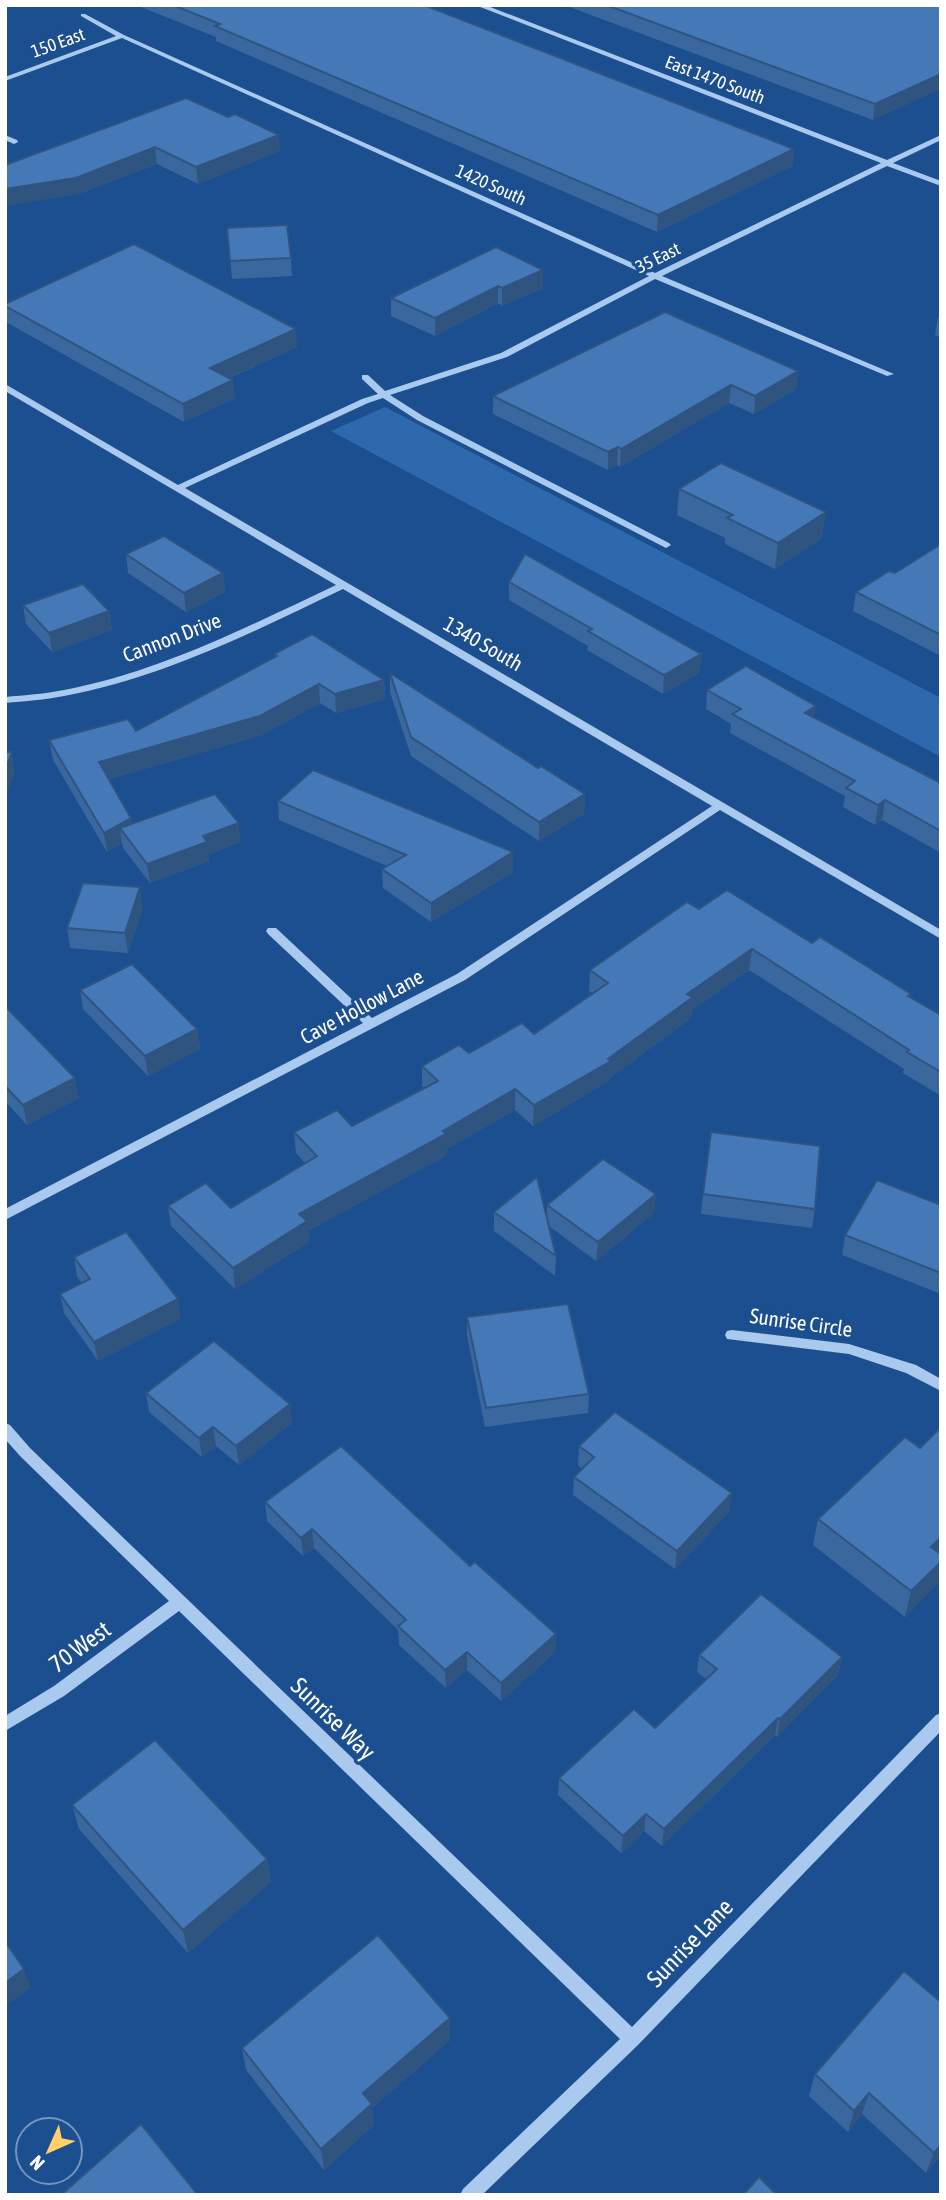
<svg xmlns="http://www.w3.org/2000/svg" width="946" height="2200" viewBox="0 0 946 2200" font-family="'Asap Condensed',sans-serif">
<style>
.green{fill:#2e69ad}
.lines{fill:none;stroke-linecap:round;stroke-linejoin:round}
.minor{fill:#a9c9ee;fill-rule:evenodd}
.wall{fill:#3a679d}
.shaded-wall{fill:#305480}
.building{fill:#4478b7;stroke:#305480;stroke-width:2}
.labels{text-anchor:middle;stroke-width:7;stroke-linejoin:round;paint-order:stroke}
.far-street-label{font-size:18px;fill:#fff;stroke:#1b4f8f}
.street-label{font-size:21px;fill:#fff;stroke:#1b4f8f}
.near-street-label{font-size:24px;fill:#fff;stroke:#1b4f8f}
</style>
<rect width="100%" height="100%" fill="#1b4f8f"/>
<!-- green -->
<polygon class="green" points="385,407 941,698 941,757 331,431"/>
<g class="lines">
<!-- minor -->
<g class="minor">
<path d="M475,5h10l402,155 54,-25v5l-48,23 48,18v5l-54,-20 -225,110 232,98 -7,2 -232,-97 -148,78 -117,38 33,21 246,127 2,2 -5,3 -249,-128 -34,-22 -15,5 -183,85 756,442v9l-221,-129 -255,170 -460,240v-11l358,-186 -95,-89 -2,-3 2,-3h8l96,90 85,-44 255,-168 -369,-217c-90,43 -181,89 -279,107 -19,4 -39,5 -59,7v-6c20,-2 40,-3 59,-7 96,-18 185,-64 272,-105l-331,-194v-7l173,101 184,-86 16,-5 -16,-15v-4h6l17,16 116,-38 148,-77 -527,-238 -117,43v-4l111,-41 -35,-20v-2h4l39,21 531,238 226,-110z"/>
<polygon points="5,135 17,140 18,142 14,144 5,140"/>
<polygon points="732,1330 849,1344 916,1365 941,1379 941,1391 906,1373 849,1354 727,1339 725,1335 727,1331"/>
<polygon points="5,1423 10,1425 30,1448 632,2027 936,1715 941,1713 941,1731 638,2045 482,2195 460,2195 463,2189 620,2039 179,1611 64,1696 5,1731 5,1716 54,1686 169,1601 20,1456 5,1439"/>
</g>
</g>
<!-- wall -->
<g class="wall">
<polygon points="136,5 424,5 794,149 792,166 657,232 216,41 216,37"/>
<polygon points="564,5 941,5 873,120"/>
<polygon points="186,98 280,151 198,184 157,164 78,194"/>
<polygon points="227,228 291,258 292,276 232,279"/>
<polygon points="496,247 543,288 502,306 498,303 435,336 391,316 391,298"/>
<polygon points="5,304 297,347 229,378 235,398 184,422 6,322"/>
<polygon points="941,316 941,338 935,335 938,317"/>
<polygon points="798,371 796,389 754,414 729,403 620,467 617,465 608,470 493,414 493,396"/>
<polygon points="679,489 822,538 775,569 725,544 725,538 677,515"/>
<polygon points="941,544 941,656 853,611 856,592 895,573"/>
<polygon points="126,554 223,573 225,592 186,612 128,573"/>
<polygon points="509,582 701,654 699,673 663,694 587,650 588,646 509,600"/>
<polygon points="23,605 109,611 112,630 52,652 26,624"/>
<polygon points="274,654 384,680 385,699 336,713 320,703 262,735 109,779 132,824 241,842 209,854 209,861 150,883 123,848 122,843 107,852 53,760 49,740 136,731 274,658"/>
<polygon points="390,673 538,768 585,794 584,814 539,841 411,756 390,692"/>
<polygon points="707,690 815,717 941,783 941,853 882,820 875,825 843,807 845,796 730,733 731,724 706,709"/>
<polygon points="278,801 513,872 431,922 383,888 382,869 387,866 279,820"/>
<polygon points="143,907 128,953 70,948 67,928"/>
<polygon points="699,909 812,943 911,994 910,997 941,1015 941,1096 903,1073 904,1069 749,970 692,1010 691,1018 610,1078 609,1081 533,1126 515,1110 447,1149 447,1155 308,1231 309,1242 235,1289 171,1226 168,1206 231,1208 305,1163 296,1153 294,1132 352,1126 424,1088 422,1086 422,1066 534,1034 593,993 589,991 590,970"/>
<polygon points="80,990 197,1029 200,1049 148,1076 83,1009"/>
<polygon points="5,1006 79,1098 27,1125 5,1101"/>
<polygon points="656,1194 654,1213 596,1261 549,1226 556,1256 555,1276 494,1231 494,1212 547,1216 547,1205"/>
<polygon points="703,1194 815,1209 812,1228 701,1214"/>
<polygon points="941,1205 941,1294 842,1255 845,1235"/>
<polygon points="74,1257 178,1299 180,1319 98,1361 64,1313 60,1294 82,1283 77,1277"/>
<polygon points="467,1317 589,1394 588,1413 485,1427 467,1336"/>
<polygon points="146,1393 292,1423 239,1465 216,1446 202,1457 149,1412"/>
<polygon points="579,1446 729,1512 675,1569 573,1495 574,1477 582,1469 578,1465"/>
<polygon points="920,1448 938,1583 905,1617 813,1545 818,1519"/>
<polygon points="265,1502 470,1566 556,1634 555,1652 501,1701 467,1670 446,1688 399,1645 398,1630 314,1548 303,1556 267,1521"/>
<polygon points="699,1655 842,1657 838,1675 777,1737 775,1735 662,1846 644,1831 621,1853 558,1795 559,1778 655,1728 706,1679 697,1672"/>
<polygon points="72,1805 267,1859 271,1882 188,1953 79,1829"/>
<polygon points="941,2002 941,2155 926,2173 862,2114 848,2132 809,2096 815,2074"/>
<polygon points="450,2040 372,2108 374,2125 324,2170 246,2070 242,2048"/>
</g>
<!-- shaded-wall -->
<g class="shaded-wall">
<polygon points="941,74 941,89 873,120 875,104"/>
<polygon points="279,135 280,151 198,184 196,167"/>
<polygon points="155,147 157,164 78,194 5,206 5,189"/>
<polygon points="794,149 792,166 657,232 658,215"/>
<polygon points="543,270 543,288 502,306 502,288"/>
<polygon points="498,286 498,303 435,336 435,318"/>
<polygon points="296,329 297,347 212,385 210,368"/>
<polygon points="798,371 796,389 754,414 755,396"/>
<polygon points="233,380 235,398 184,422 183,404"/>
<polygon points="731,385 729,403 620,467 621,449"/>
<polygon points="618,447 617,465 608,470 608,452"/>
<polygon points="826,512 822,538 775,569 778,543"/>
<polygon points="223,573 225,592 186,612 184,593"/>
<polygon points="109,611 112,630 52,652 49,633"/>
<polygon points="701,654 699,673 663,694 664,675"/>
<polygon points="384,680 385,699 336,713 335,694"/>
<polygon points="319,684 320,703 262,735 102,781 99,762"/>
<polygon points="816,706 814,725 805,713"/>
<polygon points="12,752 15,772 5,800 5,771"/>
<polygon points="585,794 584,814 539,841 539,822"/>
<polygon points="885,800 882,820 875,825 878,805"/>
<polygon points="131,818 133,837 120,828 122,843 107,852 104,833"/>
<polygon points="239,823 241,842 209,854 209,861 150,883 147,864 203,836"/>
<polygon points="513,852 513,872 431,922 431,903"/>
<polygon points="140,887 143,907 128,953 125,933"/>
<polygon points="752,949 749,970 692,1010 691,1018 610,1078 609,1081 533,1126 534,1105 687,994"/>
<polygon points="197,1029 200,1049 148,1076 145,1056"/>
<polygon points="75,1078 79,1098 27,1125 23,1105"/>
<polygon points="515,1089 515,1110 447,1149 447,1155 308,1231 309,1242 235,1289 233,1268 299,1214"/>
<polygon points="656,1194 654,1213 596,1261 598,1242"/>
<polygon points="178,1299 180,1319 98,1361 94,1342"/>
<polygon points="290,1404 292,1423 239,1465 236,1446"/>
<polygon points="213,1427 216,1446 202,1457 199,1438"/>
<polygon points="732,1493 729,1512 675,1569 677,1551"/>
<polygon points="312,1529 314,1548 303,1556 301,1538"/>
<polygon points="941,1537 941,1556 931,1547"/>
<polygon points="941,1562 941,1573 938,1583 905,1617 911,1591"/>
<polygon points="556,1634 555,1652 501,1701 501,1683"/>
<polygon points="467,1652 467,1670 446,1688 445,1670"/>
<polygon points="842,1657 838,1675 777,1737 780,1719"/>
<polygon points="778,1718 775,1735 662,1846 664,1829"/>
<polygon points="646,1814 644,1831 621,1853 623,1836"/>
<polygon points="267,1859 271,1882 188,1953 183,1930"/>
<polygon points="24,1969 31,1988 5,2006 5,1983"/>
<polygon points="450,2018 450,2040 372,2108 374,2125 324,2170 321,2149 363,2093"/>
<polygon points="869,2093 862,2114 848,2132 854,2111"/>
<polygon points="941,2145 941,2155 926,2173 934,2153"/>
</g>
<!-- building -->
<g class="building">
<polygon points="173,5 424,5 794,149 658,215 215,26 220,24"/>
<polygon points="606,5 941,5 941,74 875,104"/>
<polygon points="186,98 228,117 235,114 279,135 196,167 155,147 76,178 5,189 5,165"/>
<polygon points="287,225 291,258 230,261 227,228"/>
<polygon points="134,244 296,329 210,368 233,380 183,404 5,306 5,304"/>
<polygon points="496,247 543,270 502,288 498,286 435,318 391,298"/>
<polygon points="665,312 798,371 755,396 731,385 621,449 618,447 608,452 493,396"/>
<polygon points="721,463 826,512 778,543 727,518 733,515 679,489"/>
<polygon points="164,536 223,573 184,593 126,554"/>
<polygon points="941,544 941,635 856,592 889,571 895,573"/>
<polygon points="525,554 701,654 664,675 588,631 592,629 509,582"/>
<polygon points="83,584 109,611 49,633 23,605"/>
<polygon points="312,634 384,680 335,694 319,684 260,716 99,762 131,818 104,833 49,740 128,719 136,731 277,656 274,654"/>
<polygon points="746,666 816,706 805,713 941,783 941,831 885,800 878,805 846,788 855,781 732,714 741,709 707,690"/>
<polygon points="390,673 538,768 541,766 585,794 539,822 411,737"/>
<polygon points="5,752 12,752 5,771"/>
<polygon points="313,770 513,852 431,903 382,869 406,855 278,801"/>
<polygon points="215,794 239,823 203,836 207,842 147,864 120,828"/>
<polygon points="83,883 140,887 125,933 67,928"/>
<polygon points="727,890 812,943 820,937 911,994 908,996 941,1015 941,1072 907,1052 909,1050 752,949 687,994 693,997 608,1059 611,1061 534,1105 515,1089 443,1131 446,1134 299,1214 307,1221 233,1268 168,1206 206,1183 231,1208 317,1156 294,1132 337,1110 352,1126 438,1081 422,1066 459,1045 469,1053 522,1023 534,1034 608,983 590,970 687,902 699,909"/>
<polygon points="132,964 197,1029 145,1056 80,990"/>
<polygon points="5,1006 75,1078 23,1105 5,1086"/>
<polygon points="711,1132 820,1146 815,1209 703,1194"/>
<polygon points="603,1159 656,1194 598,1242 547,1205"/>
<polygon points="537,1177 556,1256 494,1212"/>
<polygon points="877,1180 941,1205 941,1273 845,1235"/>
<polygon points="126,1232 178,1299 94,1342 60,1294 90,1279 74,1257"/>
<polygon points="568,1304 589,1394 486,1408 467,1317"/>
<polygon points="214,1341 290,1404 236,1446 213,1427 199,1438 146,1393"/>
<polygon points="615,1412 732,1493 677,1551 574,1477 594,1457 579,1446"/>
<polygon points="941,1427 941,1537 931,1547 941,1554 941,1562 911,1591 818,1519 905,1437 920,1448"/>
<polygon points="341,1446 470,1566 475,1562 556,1634 501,1683 467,1652 445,1670 398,1626 406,1620 312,1529 301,1538 265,1502"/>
<polygon points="761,1594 842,1657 780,1719 778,1718 664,1829 646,1814 623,1836 559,1778 634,1709 655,1728 717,1669 699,1655"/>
<polygon points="155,1740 267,1859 183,1930 72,1805"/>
<polygon points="378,1935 450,2018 363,2093 372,2104 321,2149 242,2048"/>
<polygon points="5,1941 24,1969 5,1983"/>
<polygon points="904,1971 941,2002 941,2145 934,2153 869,2093 854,2111 815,2074"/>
<polygon points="141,2124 198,2195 61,2195"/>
<polygon points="759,2177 777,2195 743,2195"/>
</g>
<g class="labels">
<!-- far-street labels -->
<g class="far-street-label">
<text transform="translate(58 43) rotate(-20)" y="6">150 East</text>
<text transform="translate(715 80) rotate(21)" y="6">East 1470 South</text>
<text transform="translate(491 185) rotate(24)" y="6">1420 South</text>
<text transform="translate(658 258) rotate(-26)" y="6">35 East</text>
</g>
<!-- street labels -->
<g class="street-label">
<text transform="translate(172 638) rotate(-21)" y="7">Cannon Drive</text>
<text transform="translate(483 644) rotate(30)" y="7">1340 South</text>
<text transform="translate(362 1007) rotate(-28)" y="7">Cave Hollow Lane</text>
<text transform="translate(801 1323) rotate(8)" y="7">Sunrise Circle</text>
</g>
<!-- near-street labels -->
<g class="near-street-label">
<text transform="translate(80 1647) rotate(-36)" y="8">70 West</text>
<text transform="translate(333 1719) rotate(44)" y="8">Sunrise Way</text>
<text transform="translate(690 1943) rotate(-46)" y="8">Sunrise Lane</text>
</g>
</g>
<!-- border -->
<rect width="946" height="2200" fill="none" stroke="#ffffff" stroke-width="14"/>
<!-- north arrow -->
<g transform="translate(49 2151) rotate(225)"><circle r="33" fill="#1b4f8f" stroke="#7695bc" stroke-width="2"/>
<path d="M0-5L12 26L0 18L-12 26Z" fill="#ffd166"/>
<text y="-10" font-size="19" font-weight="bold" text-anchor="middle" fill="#ffffff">N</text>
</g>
</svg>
